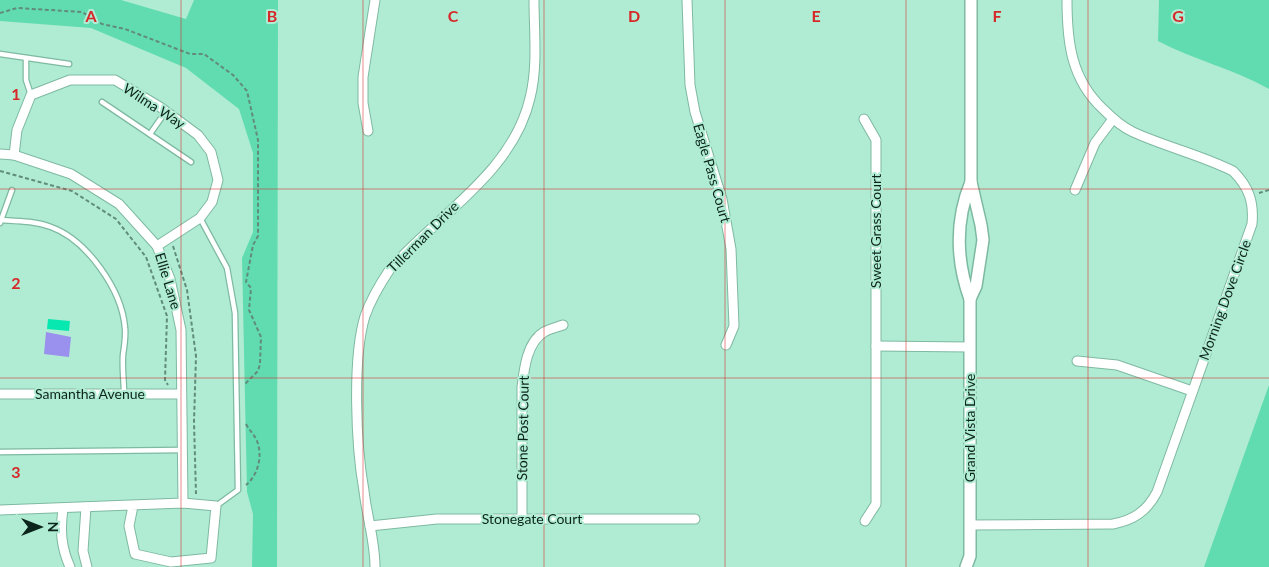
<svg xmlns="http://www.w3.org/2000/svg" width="1269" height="567" viewBox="0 0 1269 567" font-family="Lato,sans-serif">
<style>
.green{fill:#61dcb1}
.water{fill:#9a90ed}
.building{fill:#07e8b0}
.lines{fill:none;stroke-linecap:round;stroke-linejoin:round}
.service-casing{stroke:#7eb9a1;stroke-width:7}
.minor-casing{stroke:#7eb9a1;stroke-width:11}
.tertiary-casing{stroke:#7eb9a1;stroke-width:14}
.path{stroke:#618c7b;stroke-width:2;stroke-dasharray:4 2.5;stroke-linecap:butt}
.service{stroke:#fff;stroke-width:4.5}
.minor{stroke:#fff;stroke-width:9}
.tertiary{stroke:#fff;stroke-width:11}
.grid{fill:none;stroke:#d62828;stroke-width:1;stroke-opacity:0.55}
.labels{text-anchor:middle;stroke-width:4;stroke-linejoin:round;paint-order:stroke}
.street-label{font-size:14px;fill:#0c251c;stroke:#b0ecd3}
.grid-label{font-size:16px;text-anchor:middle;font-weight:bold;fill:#d62828;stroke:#b0ecd3;stroke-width:4;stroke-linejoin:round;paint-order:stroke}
</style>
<rect width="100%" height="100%" fill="#b0ecd3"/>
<!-- green -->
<g class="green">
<polygon points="0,0 121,0 186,19 194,0 278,0 277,567 252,567 253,514 247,492 242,258 253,232 253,153 239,109 186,68 91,28 0,21"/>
<path d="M1159,0h110v89c-35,-20 -75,-29 -111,-48z"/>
<polygon points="1269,385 1269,567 1204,567"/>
</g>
<!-- water -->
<polygon class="water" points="46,332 71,337 69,357 44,354"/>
<!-- building -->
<polygon class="building" points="48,319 70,321 69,331 47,329"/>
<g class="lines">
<defs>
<g id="service">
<polyline points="0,54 69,64"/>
<polyline points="26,58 26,80 31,95"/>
<polyline points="102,102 191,162"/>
<polyline points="150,134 166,111"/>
<polyline points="200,218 227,268 235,313 238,490 216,506"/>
<path d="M1,220c17,1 34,1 50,7 36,13 71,63 74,101 1,9 -1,19 -2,27 -1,13 1,26 1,39"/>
<polyline points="0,223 12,190"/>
<polyline points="0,452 182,450"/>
</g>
<g id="minor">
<polyline points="687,0 690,85 695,112 722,199 731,249 734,326 726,345"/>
<polyline points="864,119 876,140 876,504 865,521"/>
<polyline points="368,131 363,103 363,77 375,0"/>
<polyline points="0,154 14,155 71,174 119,204 157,246 170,279 181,330 183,503"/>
<polyline points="14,155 17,130 31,95 70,80 115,80 160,107 198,135 211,152 218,180 212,202 200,218 157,246"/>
<polyline points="1075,190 1095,143 1113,119"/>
<polyline points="876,346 970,347"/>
<polyline points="1077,361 1117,365 1192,391"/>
<polyline points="0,394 180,394"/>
<polyline points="86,507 83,551 87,567"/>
<path d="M63,509c-3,21 -2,38 7,58"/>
<polyline points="0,510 183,503 216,506 211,558 171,562 135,554 129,526 133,506"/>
<path d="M522,519v-132c2,-18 5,-45 22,-55 5,-3 13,-5 19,-7"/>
<path d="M970,525l143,-1c21,-4 34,-13 44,-32l95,-268c2,-22 -3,-37 -19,-53 -32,-16 -67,-24 -100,-39 -11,-5 -21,-14 -30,-23 -32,-30 -36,-67 -36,-109"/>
<polyline points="370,526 437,519 695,519"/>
<path d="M375,567c0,-26 -8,-50 -11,-76 -8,-45 -12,-132 1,-175 6,-17 15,-32 25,-47 48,-54 123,-97 140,-171 8,-31 4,-66 4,-98"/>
</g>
<g id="tertiary">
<polyline points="970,299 976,286 983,240 981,225 971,182 971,0"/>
<path d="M966,567l4,-11v-257c-14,-38 -15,-79 1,-117"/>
</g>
</defs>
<!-- service casing -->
<use href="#service" class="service-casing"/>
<!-- minor casing -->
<use href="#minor" class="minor-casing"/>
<!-- tertiary casing -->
<use href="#tertiary" class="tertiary-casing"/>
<!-- path -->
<g class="path">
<polyline points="0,13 17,8 82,12 102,24 125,29 190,54 204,54 233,75 247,91 258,140 258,236 253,245 246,282 251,288 249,310 261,337 260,364 258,371 245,384"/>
<polyline points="0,171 72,191 116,219 146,257 167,316 165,380 168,385"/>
<polyline points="1259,193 1269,190"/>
<polyline points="173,246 187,290 196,356 194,422 196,494"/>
<path d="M246,424c3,6 8,10 11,17 6,15 1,34 -11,44"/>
</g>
<!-- service -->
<use href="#service" class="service"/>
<!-- minor -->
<use href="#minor" class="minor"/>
<!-- tertiary -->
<use href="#tertiary" class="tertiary"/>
</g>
<!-- grid -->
<path class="grid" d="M181,0v567M363,0v567M544,0v567M725,0v567M906,0v567M1088,0v567M0,189h1269M0,378h1269"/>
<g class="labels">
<!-- street labels -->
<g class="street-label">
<text transform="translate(154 106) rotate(33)" y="5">Wilma Way</text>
<text transform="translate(712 173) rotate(74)" y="5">Eagle Pass Court</text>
<text transform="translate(876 231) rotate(-90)" y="5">Sweet Grass Court</text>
<text transform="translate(423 237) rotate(-45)" y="5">Tillerman Drive</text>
<text transform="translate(168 281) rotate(73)" y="5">Ellie Lane</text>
<text transform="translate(1225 300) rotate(-70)" y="5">Morning Dove Circle</text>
<text x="90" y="399">Samantha Avenue</text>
<text transform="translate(523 428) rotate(-89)" y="5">Stone Post Court</text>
<text transform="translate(970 428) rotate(-90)" y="5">Grand Vista Drive</text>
<text x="532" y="524">Stonegate Court</text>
</g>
</g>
<g class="grid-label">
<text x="91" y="22">A</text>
<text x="272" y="22">B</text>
<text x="453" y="22">C</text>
<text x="634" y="22">D</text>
<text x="816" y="22">E</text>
<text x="997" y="22">F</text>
<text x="1178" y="22">G</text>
<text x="16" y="100">1</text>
<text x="16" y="289">2</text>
<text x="16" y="478">3</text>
</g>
<!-- north arrow -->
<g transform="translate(40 527) rotate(90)" stroke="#b0ecd3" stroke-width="4" paint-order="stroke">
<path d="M0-4L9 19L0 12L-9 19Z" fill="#0c251c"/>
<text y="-8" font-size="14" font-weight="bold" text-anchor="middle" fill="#0c251c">N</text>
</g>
</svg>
